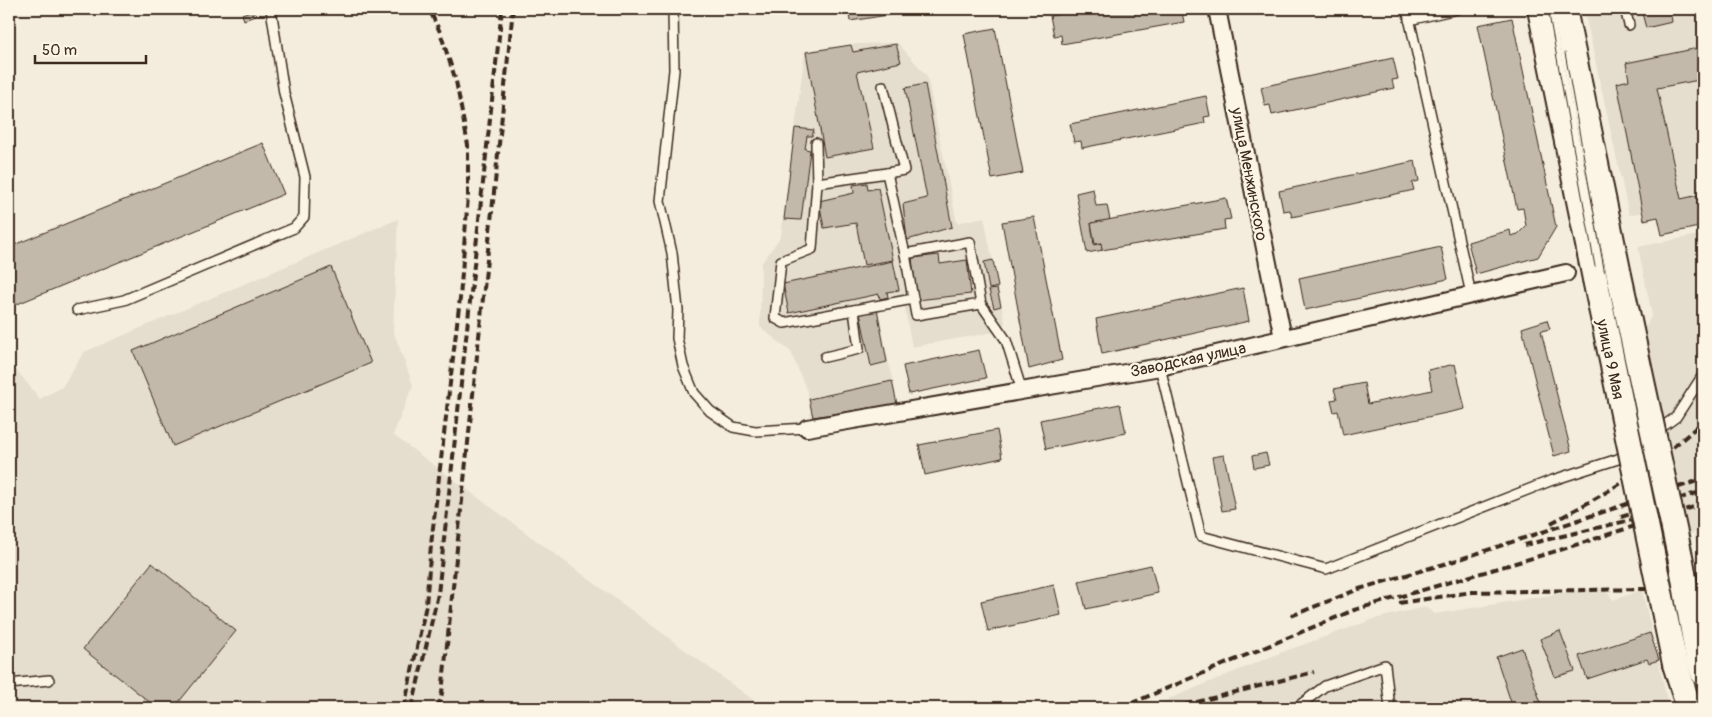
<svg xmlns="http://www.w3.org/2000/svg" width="1712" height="717" viewBox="0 0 1712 717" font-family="Pangolin,sans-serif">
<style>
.built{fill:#e5ddce}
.building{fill:#c3b9aa;stroke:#3b2a1e}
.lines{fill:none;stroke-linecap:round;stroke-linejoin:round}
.lane-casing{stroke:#3b2a1e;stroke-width:12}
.street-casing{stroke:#3b2a1e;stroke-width:20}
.secondary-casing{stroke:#3b2a1e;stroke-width:28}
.lane{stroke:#fcf5e5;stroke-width:9}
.street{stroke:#fcf5e5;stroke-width:16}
.secondary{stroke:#fcf5e5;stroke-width:24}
.tram{stroke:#3b2a1e;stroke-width:1}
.rail{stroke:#3b2a1e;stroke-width:4;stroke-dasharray:8 4;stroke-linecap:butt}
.secondary-bridge-casing{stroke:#3b2a1e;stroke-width:28;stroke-linecap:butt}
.secondary-bridge{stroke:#fcf5e5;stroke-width:24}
.labels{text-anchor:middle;stroke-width:4.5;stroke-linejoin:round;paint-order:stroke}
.street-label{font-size:16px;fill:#3b2a1e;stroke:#fcf5e5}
</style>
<rect width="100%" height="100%" fill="#f4eddd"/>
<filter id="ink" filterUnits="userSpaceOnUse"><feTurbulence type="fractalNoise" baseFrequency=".02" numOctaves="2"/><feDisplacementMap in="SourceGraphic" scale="10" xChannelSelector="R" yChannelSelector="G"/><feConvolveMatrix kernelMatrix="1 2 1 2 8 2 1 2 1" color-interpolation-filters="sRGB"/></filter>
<g filter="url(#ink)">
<!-- built -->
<g class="built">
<polygon points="1584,9 1703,9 1703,200 1629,215"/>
<polygon points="898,43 927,76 957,223 984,217 1005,323 994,332 912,347 904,304 878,309 897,404 811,419 808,394 791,352 760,327 761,264 781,236 805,51 853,44"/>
<polygon points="398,219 393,330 413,385 393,435 764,708 9,708 9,361 40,399 62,387 84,352"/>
<polygon points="1703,234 1703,530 1645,549 1612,331 1628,334 1636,343 1652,315 1638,247"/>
<polygon points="1703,531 1703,573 1694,534"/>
<polygon points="1599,587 1609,594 1613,600 1642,590 1669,708 1147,708 1280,653 1374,619 1425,607 1435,614"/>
</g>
<!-- building -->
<g class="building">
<polygon points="848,9 926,9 850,21"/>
<polygon points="1089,9 1189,9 1189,10 1182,12 1184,22 1062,44 1061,35 1054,36 1050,16"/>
<polygon points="1641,9 1670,9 1672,22 1646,28"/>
<polygon points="253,10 255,16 244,20 242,14"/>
<polygon points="1512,18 1556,227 1538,257 1476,274 1468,242 1510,230 1511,236 1518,234 1526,226 1523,208 1517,209 1478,25"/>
<polygon points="995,28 1023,173 992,179 964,34"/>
<polygon points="896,44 901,62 857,72 874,148 825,157 806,52 851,45 853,52"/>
<polygon points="1703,47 1703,87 1701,88 1699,80 1657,88 1681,199 1703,194 1703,226 1662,235 1658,217 1644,220 1617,83 1629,80 1626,63"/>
<polygon points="1393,58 1398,79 1392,80 1394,88 1272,115 1270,105 1265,106 1261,87"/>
<polygon points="925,84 952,227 907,240 903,204 927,198 905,88"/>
<polygon points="1206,96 1210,116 1204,117 1205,123 1082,148 1081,141 1074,142 1070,124"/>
<polygon points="795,128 814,130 812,136 807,136 805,149 810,150 801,220 784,219"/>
<polygon points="263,143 284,194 15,305 9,290 9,247"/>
<polygon points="1415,161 1419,181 1412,183 1414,190 1292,217 1290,210 1283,211 1279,191"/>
<polygon points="867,183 868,190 878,188 893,260 864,265 856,223 824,228 819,201 854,193 853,185"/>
<polygon points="1093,189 1096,206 1107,205 1110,220 1091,223 1094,245 1101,243 1103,250 1087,253 1076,193"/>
<polygon points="1226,198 1231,219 1224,220 1225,229 1102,250 1101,243 1095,244 1091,223"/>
<polygon points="1034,217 1062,360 1029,369 1002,222"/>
<polygon points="1441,247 1448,279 1305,310 1299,278"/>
<polygon points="939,255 940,264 967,260 971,294 917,300 912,258"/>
<polygon points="993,260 998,287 989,289 984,262"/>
<polygon points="893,261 899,290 887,292 888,297 880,299 879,294 789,313 783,284"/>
<polygon points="331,267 371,363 173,446 133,351"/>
<polygon points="1243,288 1249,321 1102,354 1096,319"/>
<polygon points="997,289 1001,306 994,308 989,290"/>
<polygon points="877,309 887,362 871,366 860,313"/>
<polygon points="1547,320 1550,329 1541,331 1571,451 1554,456 1522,328"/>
<polygon points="979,350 986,378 909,394 903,366"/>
<polygon points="1455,364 1465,409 1343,435 1338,411 1334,412 1331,400 1337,399 1334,389 1364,383 1368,404 1432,390 1428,370"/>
<polygon points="892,381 897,404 813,417 809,399"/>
<polygon points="1120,404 1126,433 1046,449 1040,420"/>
<polygon points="997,430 1002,458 925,475 919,445"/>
<polygon points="1266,453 1269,465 1254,468 1252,456"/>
<polygon points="1224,455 1235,509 1222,511 1212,457"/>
<polygon points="152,563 236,631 174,708 157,708 83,649"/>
<polygon points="1151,565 1158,593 1086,609 1079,581"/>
<polygon points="1054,585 1061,615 988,631 981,601"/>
<polygon points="1560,631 1575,671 1555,677 1540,639"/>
<polygon points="1650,633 1659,660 1649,663 1647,659 1587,679 1579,656"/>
<polygon points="1522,648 1542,706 1545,704 1547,708 1513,708 1496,657"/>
</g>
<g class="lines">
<defs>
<g id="lane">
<polyline points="673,9 674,70 660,201 672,253 678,310 677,338 683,366 694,393 710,411 733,427 755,431 807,428"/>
<polyline points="1407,9 1471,294"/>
<polyline points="1625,9 1629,25"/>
<polyline points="1409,20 1457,9"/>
<polyline points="883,86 904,170 887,173 905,254"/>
<polyline points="816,143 817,183 887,173"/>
<polyline points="817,183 812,249 781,261 775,318 784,323 913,299"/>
<polyline points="981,304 916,315 905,254 970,242 981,304 1006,340 1022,391"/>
<polyline points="77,310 124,300 294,228 304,217 305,177 284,93 271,9"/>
<polyline points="825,357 859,349 854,310"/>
<polyline points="1160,367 1201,536 1326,569 1550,481 1618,459 1676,417 1703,375"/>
<polyline points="9,684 49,680"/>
<polyline points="1296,708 1325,686 1385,665 1390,708"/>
</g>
<g id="street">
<polyline points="1217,9 1283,338"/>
<polyline points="807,428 1160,367 1566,273"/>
</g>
<g id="secondary">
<polyline points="1540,9 1595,279"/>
<polyline points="1564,9 1619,275"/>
</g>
</defs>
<!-- lane casing -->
<use href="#lane" class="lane-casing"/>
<!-- street casing -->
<use href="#street" class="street-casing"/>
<!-- secondary casing -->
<use href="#secondary" class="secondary-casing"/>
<!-- lane -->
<use href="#lane" class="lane"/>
<!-- street -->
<use href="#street" class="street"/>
<!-- secondary -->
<use href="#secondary" class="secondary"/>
<!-- tram -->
<g class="tram">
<polyline points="1548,9 1598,283 1672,623 1681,662 1697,708"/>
<polyline points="1565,53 1606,280 1680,622 1689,660 1703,703"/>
</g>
<!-- rail -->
<g class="rail">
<polyline points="1621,517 1703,491"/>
<path d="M1551,523c54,-29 107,-59 152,-102"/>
<polyline points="1524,545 1631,520"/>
<polyline points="1399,603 1472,592 1703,588"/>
<polyline points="1291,616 1359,589 1454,561 1703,479"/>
<polyline points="404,708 426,605 431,545 460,298 468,196 468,145 456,81 440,32 429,9"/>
<polyline points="412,708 438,594 502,9"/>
<polyline points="438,708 442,693 513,9"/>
<polyline points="1120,708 1354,610 1560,550 1703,504"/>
<polyline points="1173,708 1314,672"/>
</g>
<defs>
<g id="secondary-bridge">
<polyline points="1619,275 1681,561 1698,659 1703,673"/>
<polyline points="1595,279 1675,664 1689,708"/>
</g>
</defs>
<!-- secondary-bridge casing -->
<use href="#secondary-bridge" class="secondary-bridge-casing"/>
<!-- secondary-bridge -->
<use href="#secondary-bridge" class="secondary-bridge"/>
</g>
</g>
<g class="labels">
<!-- street labels -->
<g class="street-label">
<text transform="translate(1250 174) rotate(79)" y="6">улица Менжинского</text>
<text transform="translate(1188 359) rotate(-12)" y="6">Заводская улица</text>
<text transform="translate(1611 359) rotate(78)" y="6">улица 9 Мая</text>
</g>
</g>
<!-- margin -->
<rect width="1712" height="717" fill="none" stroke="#fcf5e5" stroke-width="30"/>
<rect x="15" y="15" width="1682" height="687" fill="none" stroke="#3b2a1e" stroke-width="2" filter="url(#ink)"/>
<!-- scale -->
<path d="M35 55v8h111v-8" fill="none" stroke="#3b2a1e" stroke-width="2.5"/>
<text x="42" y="55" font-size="15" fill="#3b2a1e" stroke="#fcf5e5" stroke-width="4" paint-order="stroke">50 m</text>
</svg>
